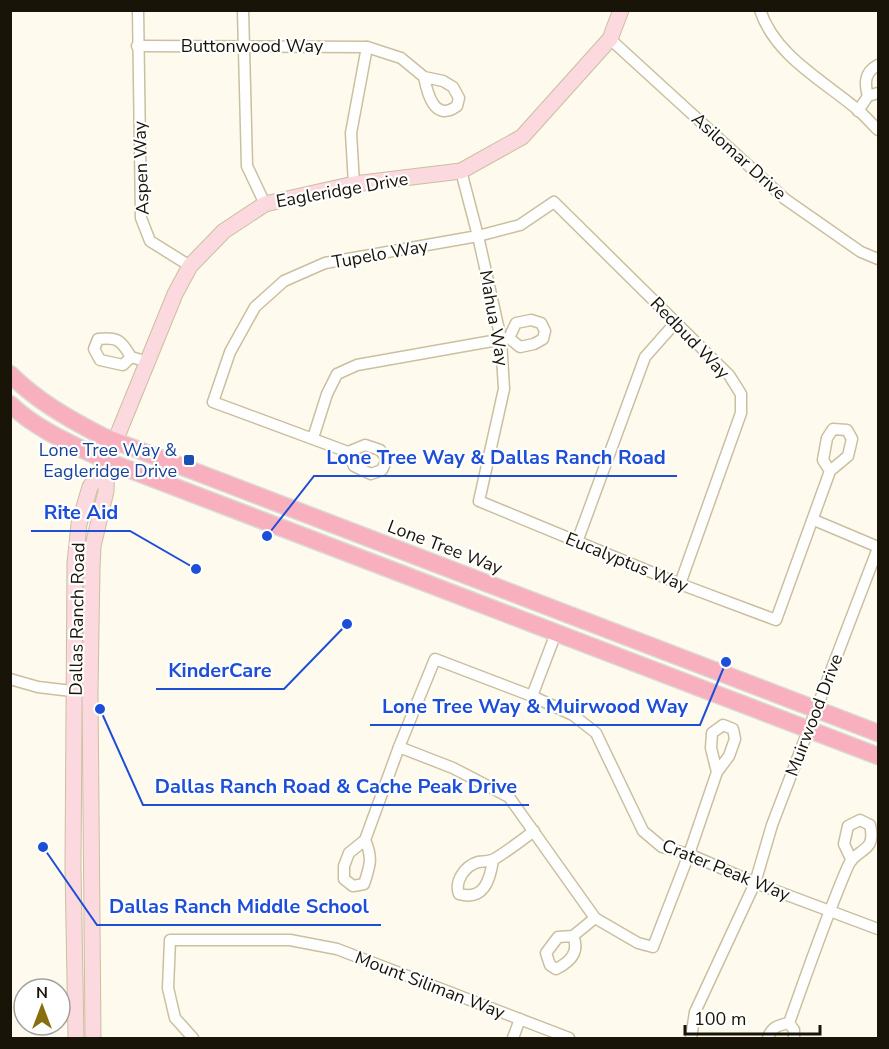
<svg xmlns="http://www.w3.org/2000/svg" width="889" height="1049" viewBox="0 0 889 1049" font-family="'Nunito Sans',sans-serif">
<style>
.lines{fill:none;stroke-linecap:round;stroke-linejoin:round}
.street-casing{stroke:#cac09f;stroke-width:13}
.secondary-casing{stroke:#cac09f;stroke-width:17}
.primary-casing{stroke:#dad9d7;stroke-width:19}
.street{stroke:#fff;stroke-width:10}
.secondary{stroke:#fcd8df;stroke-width:15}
.primary{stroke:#f8b0bf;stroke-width:16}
.transit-dot{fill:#1a4fb4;stroke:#fff;stroke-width:2}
.labels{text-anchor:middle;stroke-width:4.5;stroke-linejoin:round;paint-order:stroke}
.street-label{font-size:18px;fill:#181408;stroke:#fff}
.transit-label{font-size:18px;fill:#164399;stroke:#fff;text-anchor:end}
.leader{fill:none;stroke:#1d4ed8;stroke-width:2}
.callout-dot{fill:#1d4ed8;stroke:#fff;stroke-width:2}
.callout-label{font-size:20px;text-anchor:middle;font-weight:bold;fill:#1d4ed8;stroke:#fff;stroke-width:4.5;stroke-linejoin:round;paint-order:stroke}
</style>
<rect width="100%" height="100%" fill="#fefaed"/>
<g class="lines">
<defs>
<g id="street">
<polyline points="138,10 141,218 150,241 190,266"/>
<polyline points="243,10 247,166 265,204"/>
<path d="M760,10c15,46 64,71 98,100 7,6 14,14 20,20"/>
<polyline points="610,39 785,199 861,252 878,259"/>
<path d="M137,46l230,1 34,11 23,19 19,4 10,6 6,11 -2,8c-23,17 -30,-14 -33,-29"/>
<path d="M868,96c-4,-14 -3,-24 10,-31"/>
<polyline points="858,111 868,96 878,93"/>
<polyline points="461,171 478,236 501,339 504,389 479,501 680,584 776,620 830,471 848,456 852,439 847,430 833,429 827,438 823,460 830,471"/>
<polyline points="354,184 351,133 367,47"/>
<path d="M131,357l-8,8 -23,-5 -6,-11 4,-10c20,-2 23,1 33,18l17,5"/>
<polyline points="313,438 327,394 337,374 357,365 509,338 520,347 534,344 543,339 545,331 541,323 531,320 516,323 509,338"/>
<polyline points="348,452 354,466 371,474 382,470 387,459 380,450 365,445 348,452 213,402 230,352 255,307 284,281 325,263 478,236 520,225 554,202 729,375 741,394 741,413 680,584"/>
<polyline points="814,520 878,547"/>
<polyline points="577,542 645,357 676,322"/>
<polyline points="10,679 38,687 80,692"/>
<polyline points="532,696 556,633"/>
<polyline points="399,747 453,768 509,797 595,918 638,943 653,947 689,854 717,772 729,756 735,739 733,729 723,725 712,733 711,748 717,772"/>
<path d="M365,840c8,18 5,26 -1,44l-11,2 -9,-7v-13l5,-13 16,-13 34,-93 36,-88 97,37 41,19 23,18 47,98 19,16 27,7 66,29 123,46"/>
<path d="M493,860c-3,20 -9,41 -34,34 -5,-13 6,-28 19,-32 6,-1 13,0 18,-4 13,-8 26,-18 38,-27"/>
<path d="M573,936c7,16 -3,26 -17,33l-6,-4 -4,-12 12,-16 15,-1 22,-18"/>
<polyline points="193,1038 175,1018 168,988 170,940 290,940 337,949 569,1038"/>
<polyline points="513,1038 520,1019"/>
<polyline points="691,1038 695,1012 755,883 772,825 878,548"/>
<path d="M768,1038c3,-11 11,-13 21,-15"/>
<path d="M794,1038v-8l-5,-7c19,-53 37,-106 59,-157 8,-19 29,-12 22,-41l-10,-5 -12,6 -4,18 7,15"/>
</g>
<g id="secondary">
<polyline points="76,1038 73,866 75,563 79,524 90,487 107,461 175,294 190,266 224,231 265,204 354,184 461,171 522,137 610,39 621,10"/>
<polyline points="93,1038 90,692 92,568 93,546 106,491 107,461"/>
</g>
<g id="primary">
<path d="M10,374c27,27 59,45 92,62l776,297"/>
<path d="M10,404c27,26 64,41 97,57l771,295"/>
</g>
</defs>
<!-- street casing -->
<use href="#street" class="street-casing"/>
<!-- secondary casing -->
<use href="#secondary" class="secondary-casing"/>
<!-- primary casing -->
<use href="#primary" class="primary-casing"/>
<!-- street -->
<use href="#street" class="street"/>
<!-- secondary -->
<use href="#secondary" class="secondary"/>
<!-- primary -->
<use href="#primary" class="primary"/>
</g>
<!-- markers -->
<rect class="transit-dot" x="183" y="454" width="12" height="12" rx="3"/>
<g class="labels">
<!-- street labels -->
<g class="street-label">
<text x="252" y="52">Buttonwood Way</text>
<text transform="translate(739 156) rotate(42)" y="6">Asilomar Drive</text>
<text transform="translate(141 168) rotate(-92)" y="6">Aspen Way</text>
<text transform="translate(342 190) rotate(-10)" y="6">Eagleridge Drive</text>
<text transform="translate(380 254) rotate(-10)" y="6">Tupelo Way</text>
<text transform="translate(494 318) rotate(80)" y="6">Mahua Way</text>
<text transform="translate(690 338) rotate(46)" y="6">Redbud Way</text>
<text transform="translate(445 547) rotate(21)" y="6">Lone Tree Way</text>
<text transform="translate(627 562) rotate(22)" y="6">Eucalyptus Way</text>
<text transform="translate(77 619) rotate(-89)" y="6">Dallas Ranch Road</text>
<text transform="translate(814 715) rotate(-69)" y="6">Muirwood Drive</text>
<text transform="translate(726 870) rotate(22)" y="6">Crater Peak Way</text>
<text transform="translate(430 985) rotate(21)" y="6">Mount Siliman Way</text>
</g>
<!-- transit labels -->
<g class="transit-label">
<text x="177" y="456">Lone Tree Way &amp;<tspan x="177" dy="21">Eagleridge Drive</tspan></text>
</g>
</g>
<!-- callouts -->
<path class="leader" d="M267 536L314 476H677M196 569L130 531H31M347 624L284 689H156M726 662L700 725H370M100 709L143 805H529M43 847L97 925H381"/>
<g class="callout-dot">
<circle cx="267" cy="536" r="6"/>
<circle cx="196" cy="569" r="6"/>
<circle cx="347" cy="624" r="6"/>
<circle cx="726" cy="662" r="6"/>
<circle cx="100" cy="709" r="6"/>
<circle cx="43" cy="847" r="6"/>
</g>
<g class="callout-label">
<text x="496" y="464">Lone Tree Way &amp; Dallas Ranch Road</text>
<text x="81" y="519">Rite Aid</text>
<text x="220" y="677">KinderCare</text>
<text x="535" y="713">Lone Tree Way &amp; Muirwood Way</text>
<text x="336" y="793">Dallas Ranch Road &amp; Cache Peak Drive</text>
<text x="239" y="913">Dallas Ranch Middle School</text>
</g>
<!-- border -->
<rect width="889" height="1049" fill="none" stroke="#181408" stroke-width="24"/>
<!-- north arrow -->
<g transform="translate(42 1007)"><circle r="28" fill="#ffffff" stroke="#a3a19c" stroke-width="1.5"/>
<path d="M0-4.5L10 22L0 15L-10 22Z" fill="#876f0e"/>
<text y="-9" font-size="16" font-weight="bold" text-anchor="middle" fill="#181408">N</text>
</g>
<!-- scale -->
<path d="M685 1025v9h135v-9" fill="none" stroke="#181408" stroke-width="3"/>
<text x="694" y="1025" font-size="18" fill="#181408" stroke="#ffffff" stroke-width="4.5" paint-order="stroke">100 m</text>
</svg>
